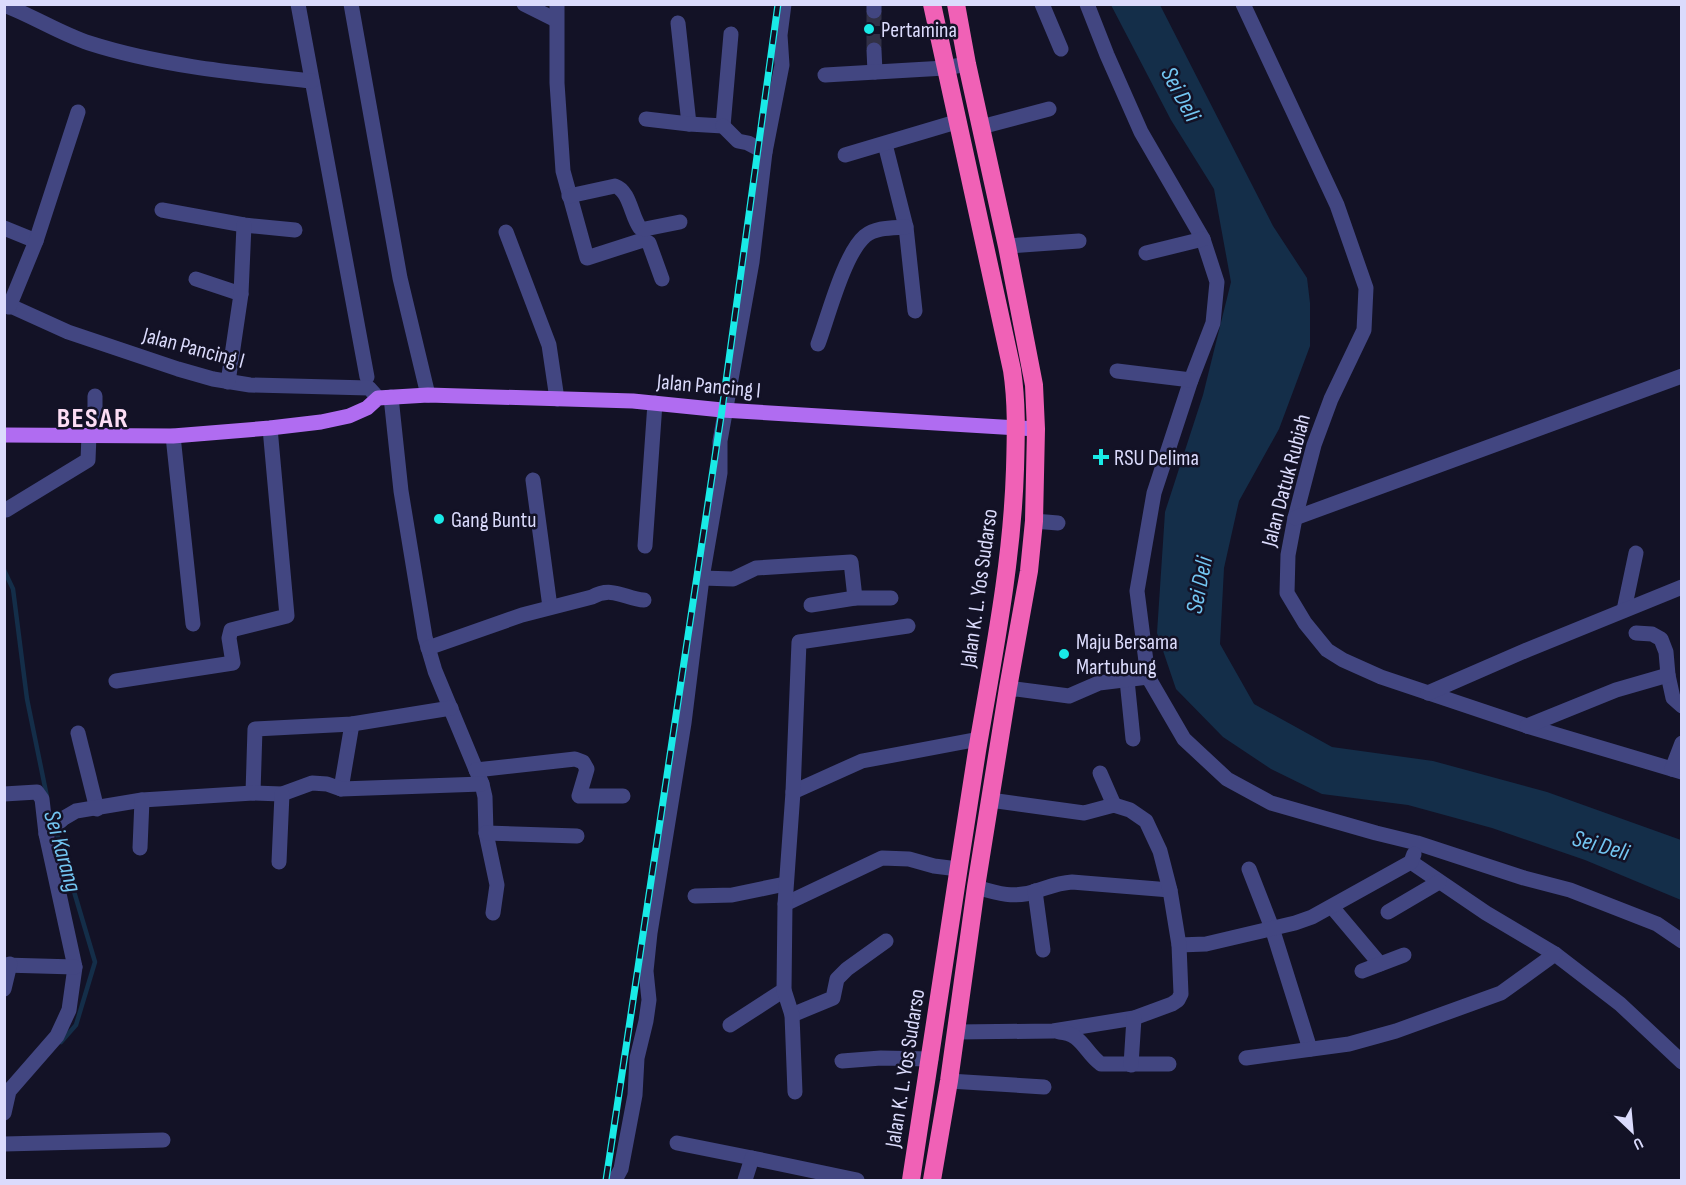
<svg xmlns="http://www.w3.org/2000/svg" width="1686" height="1185" viewBox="0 0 1686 1185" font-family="'Sofia Sans Condensed',sans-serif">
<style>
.water{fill:#142e49}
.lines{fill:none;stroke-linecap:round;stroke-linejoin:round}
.stream{stroke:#142e49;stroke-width:4.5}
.minor-tunnel{stroke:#313046;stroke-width:15;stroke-dasharray:15 8;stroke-linecap:butt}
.minor{stroke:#424681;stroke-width:15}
.major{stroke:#b06cf1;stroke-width:15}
.highway{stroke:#f061b6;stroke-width:18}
.rail-casing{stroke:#19eae7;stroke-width:7}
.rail{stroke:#131226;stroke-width:4.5;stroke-dasharray:14;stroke-linecap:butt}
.poi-dot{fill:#19eae7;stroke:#131226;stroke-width:2}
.labels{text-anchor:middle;stroke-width:5;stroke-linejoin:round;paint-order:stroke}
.poi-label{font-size:22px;fill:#dbdbfc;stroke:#131226;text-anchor:start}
.street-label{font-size:22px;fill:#dbdbfc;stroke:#131226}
.water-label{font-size:24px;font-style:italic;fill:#73c6f2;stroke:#131226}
.district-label{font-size:28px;font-weight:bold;letter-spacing:1.5px;fill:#fcddf4;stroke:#131226}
</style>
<rect width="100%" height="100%" fill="#131226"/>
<!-- water -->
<polygon class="water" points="1111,5 1160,5 1273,226 1307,278 1310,303 1310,346 1279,429 1239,501 1224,568 1220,644 1254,704 1332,747 1433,761 1547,792 1681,840 1681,900 1585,860 1492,828 1408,805 1322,794 1271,769 1223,737 1176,689 1157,633 1165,512 1203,395 1231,282 1214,189 1171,120"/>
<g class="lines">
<!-- stream -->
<g class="stream">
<polyline points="4,570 13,589 27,699 47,797"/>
<polyline points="56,831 95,962 76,1025 61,1042"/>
</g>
<!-- minor-tunnel -->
<polyline class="minor-tunnel" points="874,11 874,50"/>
<!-- minor -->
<g class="minor">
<polyline points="298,4 367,377"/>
<polyline points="351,4 400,278 428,395"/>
<polyline points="524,4 556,20"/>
<polyline points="557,4 557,83 563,171 587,258 643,240 649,243 662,279"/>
<polyline points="874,4 874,11"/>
<polyline points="1042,4 1061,49"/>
<polyline points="1087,4 1107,55 1141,132 1203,239 1217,282 1213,323 1191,380 1154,493 1137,591 1148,677 1184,739 1227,779 1271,803 1376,833 1417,843 1524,878 1570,890 1657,924 1682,941"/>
<polyline points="1243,4 1337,205 1366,288 1364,330 1331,399 1314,445 1295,518 1288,555 1287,593 1305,623 1327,650 1343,660 1381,677 1527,726 1682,772"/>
<path d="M4,5c29,11 57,29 85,38 72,23 148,30 223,38"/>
<polyline points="678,23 689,124"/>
<polyline points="874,50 875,72"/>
<polyline points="825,75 945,68 967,64"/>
<polyline points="646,119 689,124 723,126 731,34"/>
<polyline points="723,126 738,141 748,143 765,152"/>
<polyline points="981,127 1049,109"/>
<polyline points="885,144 906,227 915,311"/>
<polyline points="845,155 956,122"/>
<path d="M569,196l46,-10c15,5 16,30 25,42l5,1 35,-7"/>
<polyline points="162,210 244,225 295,230"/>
<polyline points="4,228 36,241"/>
<polyline points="506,232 549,345 557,399"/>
<polyline points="1007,246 1079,241"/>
<polyline points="1146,253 1203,239"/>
<polyline points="196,279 241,294"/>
<polyline points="4,303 68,332 178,369 213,379 250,385 369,388 378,398"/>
<polyline points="9,307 36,241 78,112"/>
<path d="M818,344c10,-27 26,-90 47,-108 11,-9 27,-8 41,-9"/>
<polyline points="1117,371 1191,380"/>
<polyline points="228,382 241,294 244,225"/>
<polyline points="391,397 401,491 425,637 435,671 482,784 485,797 486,833 497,885 493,913"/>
<polyline points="95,435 95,396"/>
<polyline points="173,436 193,624"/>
<polyline points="533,480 550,607"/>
<polyline points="6,510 88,460 89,435"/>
<polyline points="1295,518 1682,376"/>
<polyline points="1034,521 1058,523"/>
<polyline points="645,546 655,403"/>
<polyline points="702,578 733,579 756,568 851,562 855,598"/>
<polyline points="811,605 855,598 891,598"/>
<polyline points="1624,610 1636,553"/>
<path d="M428,648l94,-33 70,-18c21,-12 35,3 52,3"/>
<polyline points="1668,675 1673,698 1682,706"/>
<polyline points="1127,680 1133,739"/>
<polyline points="116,681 233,663 229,638 231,630 287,616 270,428"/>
<polyline points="1008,688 1069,696 1099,683 1148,677"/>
<polyline points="1428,693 1527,650 1682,587"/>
<polyline points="1527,726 1616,690 1668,675 1666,652 1661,639 1652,634 1636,633"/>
<polyline points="78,733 97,809"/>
<polyline points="1672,769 1682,743"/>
<polyline points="476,770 575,759 583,762 587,769 579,796 623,796"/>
<polyline points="1100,773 1114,805"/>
<polyline points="341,789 352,724"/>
<polyline points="793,792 862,761 979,739"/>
<polyline points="253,793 255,729 352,724 451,708"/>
<polyline points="4,794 37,792 42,799 46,834 75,967 69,1010 57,1036 9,1091 4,1113"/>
<polyline points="486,833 577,836"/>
<polyline points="46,834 64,818 76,811 142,800 253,793 282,794 312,783 327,784 341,789 482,784"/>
<polyline points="140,848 142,800"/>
<polyline points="279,862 282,794"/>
<polyline points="1411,862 1486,913 1555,954 1620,1004 1682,1062"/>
<polyline points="1249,869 1272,928 1310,1049"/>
<path d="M976,887c20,6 39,12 60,4 13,-4 22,-8 36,-9l98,8"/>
<polyline points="1035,891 1043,950"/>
<polyline points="695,896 732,895 785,884"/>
<polyline points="785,904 882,858 909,859 934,866 958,869"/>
<polyline points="1332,907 1380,964"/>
<polyline points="1388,912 1439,882"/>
<polyline points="1179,945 1206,944 1295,923 1312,917 1411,862 1414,854"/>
<polyline points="4,965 75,967"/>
<polyline points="1362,971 1404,955"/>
<polyline points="4,989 10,964"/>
<polyline points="792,1015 833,998 837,979 847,969 886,941"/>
<polyline points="730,1025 784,990"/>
<polyline points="956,1032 1053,1031 1134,1018 1172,1004 1178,1000 1181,994 1179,945 1170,890 1160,851 1146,821 1130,810 1114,805 1084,813 990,800"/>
<path d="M1059,1032c23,1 26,21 42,32h68"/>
<polyline points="1246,1058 1349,1044 1396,1031 1501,993 1555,954"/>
<polyline points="842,1061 881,1058 931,1059"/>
<polyline points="1131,1065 1134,1018"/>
<polyline points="949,1081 1044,1087"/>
<polyline points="795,1092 792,1015 784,990 785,904 793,792 799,642 908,626"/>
<polyline points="677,1143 752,1158"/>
<polyline points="4,1144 163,1140"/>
<polyline points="615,1180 621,1169 635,1095 637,1058 646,1021 649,1000 646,971 650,933 684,723 702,578 720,473 720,441 752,262 765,152 782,65 780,35 784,4"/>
<polyline points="745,1180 752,1158 857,1180"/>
</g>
<!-- major -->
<polyline class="major" points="4,435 173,436 270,428 321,422 349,416 367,408 378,398 428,395 633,401 722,410 1036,429"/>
<!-- highway -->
<g class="highway">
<path d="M911,1180c23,-142 43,-286 66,-429 16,-94 35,-186 38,-282 1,-34 2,-66 -3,-99l-80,-366"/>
<polyline points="932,1180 949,1081 976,887 1008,688 1029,571 1034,521 1036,429 1034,385 1007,246 967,64 956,4"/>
</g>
<defs>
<polyline id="rail" points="606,1180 722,410 778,4"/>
</defs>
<!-- rail casing -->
<use href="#rail" class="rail-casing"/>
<!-- rail -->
<use href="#rail" class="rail"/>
</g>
<!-- markers -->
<g class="poi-dot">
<circle cx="869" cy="29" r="6"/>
<path d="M1098 448h6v6h6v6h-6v6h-6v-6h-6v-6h6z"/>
<circle cx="439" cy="519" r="6"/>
<circle cx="1064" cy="654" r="6"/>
</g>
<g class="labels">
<!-- poi labels -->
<g class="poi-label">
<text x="881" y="37">Pertamina</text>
<text x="1114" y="465">RSU Delima</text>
<text x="451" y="527">Gang Buntu</text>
<text x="1076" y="649">Maju Bersama<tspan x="1076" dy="25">Martubung</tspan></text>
</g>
<!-- street labels -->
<g class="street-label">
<text transform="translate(194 347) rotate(15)" y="8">Jalan Pancing I</text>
<text transform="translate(709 385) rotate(5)" y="8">Jalan Pancing I</text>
<text transform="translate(1285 480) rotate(-75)" y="8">Jalan Datuk Rubiah</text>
<text transform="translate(978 588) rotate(-82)" y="8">Jalan K. L. Yos Sudarso</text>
<text transform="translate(904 1068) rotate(-81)" y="8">Jalan K. L. Yos Sudarso</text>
</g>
<!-- water labels -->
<g class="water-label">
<text transform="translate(1181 94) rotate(62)" y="8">Sei Deli</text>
<text transform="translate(1199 585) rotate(-79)" y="8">Sei Deli</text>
<text transform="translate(1601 845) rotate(16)" y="8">Sei Deli</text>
<text transform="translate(63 851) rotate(74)" y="8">Sei Karang</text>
</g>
<!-- district labels -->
<g class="district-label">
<text x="93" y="427">BESAR</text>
</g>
</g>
<!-- border -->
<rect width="1686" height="1185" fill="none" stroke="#dbdbfc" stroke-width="12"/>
<!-- north arrow -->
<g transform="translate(1632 1131) rotate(154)" stroke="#131226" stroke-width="4.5" paint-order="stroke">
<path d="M0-4.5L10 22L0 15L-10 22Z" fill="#dbdbfc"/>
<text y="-9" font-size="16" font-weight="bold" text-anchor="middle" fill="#dbdbfc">U</text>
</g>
</svg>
